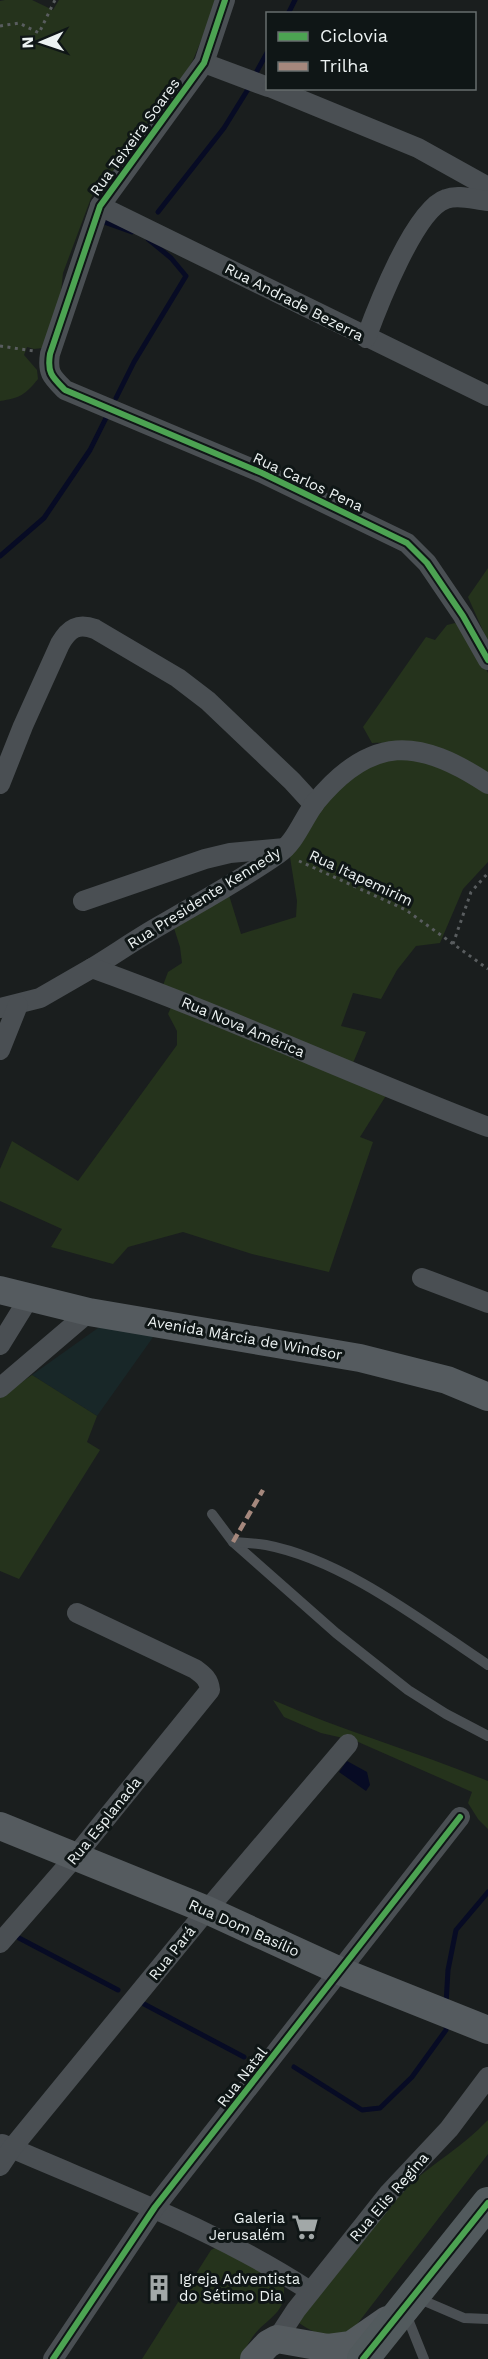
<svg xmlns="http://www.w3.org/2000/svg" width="488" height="2359" viewBox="0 0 488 2359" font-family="'Work Sans',sans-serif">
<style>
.built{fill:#182728}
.green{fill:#25331c}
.water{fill:#070b24}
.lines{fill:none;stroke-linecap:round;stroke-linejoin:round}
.stream{stroke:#070b24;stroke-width:5}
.path{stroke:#595d5f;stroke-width:3;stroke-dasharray:3 4.5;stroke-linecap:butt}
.lane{stroke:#4a4f53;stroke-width:10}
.street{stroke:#4a4f53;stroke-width:20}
.secondary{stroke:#555b5f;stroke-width:28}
.primary{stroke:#525a5d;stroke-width:32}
.quiet{stroke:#a5887d;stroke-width:4.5;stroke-dasharray:9 4.5;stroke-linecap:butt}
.cycleway-casing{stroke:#0f1616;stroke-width:10}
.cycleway{stroke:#4ca352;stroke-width:6}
.labels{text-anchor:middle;stroke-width:6;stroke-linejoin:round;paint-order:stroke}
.street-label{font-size:15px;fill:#ecf2f2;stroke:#0f1616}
.poi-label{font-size:15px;fill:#ecf2f2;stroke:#0f1616;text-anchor:end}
</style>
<rect width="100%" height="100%" fill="#1a1e1e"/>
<!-- built -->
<polygon class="built" points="105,1323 156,1333 97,1416 32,1375"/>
<!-- green -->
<g class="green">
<path d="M5,0h27l21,10 6,-10h159l-25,60 -13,23 -73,100 -11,6 -5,9 -28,75 -2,19 -18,56 -9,1 -7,-2 -3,8 13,15 1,9c-13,16 -18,19 -38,22v-400z"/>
<polygon points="488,568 488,642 468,597"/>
<path d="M455,623l13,10 20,40v102c-39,-16 -73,-35 -116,-32l-9,-16 63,-90 9,3 12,-15z"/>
<polygon points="412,752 488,790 488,862 463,889 440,943 416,946 397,970 381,999 353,993 341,1026 366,1032 353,1063 162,988 168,972 182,963 180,947 173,925 228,892 241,934 296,917 297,901 289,851 339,784 358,770"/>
<polygon points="172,1005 387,1094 360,1137 373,1142 329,1272 252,1254 183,1232 128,1247 113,1264 51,1247 62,1229 0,1201 0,1169 12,1141 78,1181 177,1045 177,1031 168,1014"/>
<polygon points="32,1375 97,1416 87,1442 100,1450 19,1579 0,1571 0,1397"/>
<path d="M273,1700c70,31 144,52 215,81v48l-10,-10 -10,-16 4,-11 -116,-51 -35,-8 -37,-16z"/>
<path d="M488,2120v34l-140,182c-15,5 -39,-4 -51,-15 34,-47 67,-94 110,-134 26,-24 57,-41 81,-67z"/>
<path d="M221,2245l62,38c7,32 -20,35 -33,58 -4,5 -5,12 -8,18h-100l69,-109z"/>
</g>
<!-- water -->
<polygon class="water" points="347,1761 367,1772 370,1785 366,1791 339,1772"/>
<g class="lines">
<!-- stream -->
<g class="stream">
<polyline points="288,14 295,0"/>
<polyline points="257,71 268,51"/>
<polyline points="158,212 224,128 250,86"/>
<polyline points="104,222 132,232"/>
<polyline points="116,398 134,362 186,276 171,258 148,239"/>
<polyline points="0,556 44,518 90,450 108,414"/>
<polyline points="19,1938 118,1990"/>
<polyline points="144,2004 244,2057"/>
<polyline points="446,2004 448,1970 456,1930 488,1892"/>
<polyline points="294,2067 362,2110 380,2108 412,2077 446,2030 446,2023"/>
</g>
<!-- path -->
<g class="path">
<polyline points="0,26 19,23 39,33 55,0"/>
<polyline points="0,346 34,351"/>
<polyline points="299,861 406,910 488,969"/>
<polyline points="453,944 471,892 488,873"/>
</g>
<!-- lane -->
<g class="lane">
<polyline points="212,1514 233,1542 336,1633 408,1690 446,1714 488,1736"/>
<path d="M233,1542c11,1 22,1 33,3 78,15 157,77 222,120"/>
<polyline points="415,2297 464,2318 488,2319"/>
<polyline points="406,2314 424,2359"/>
</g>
<!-- street -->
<g class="street">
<path d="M225,0l-21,63 -104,143 -50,148c-3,19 2,23 15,36l197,83 145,70 20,20 36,53 25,44"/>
<polyline points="204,63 268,87"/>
<polyline points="272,88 418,148 488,187"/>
<polyline points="100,206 488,396"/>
<path d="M366,338c11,-30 49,-129 80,-139 13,-5 29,1 42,2"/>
<path d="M0,784l23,-58 37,-82c9,-16 18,-21 35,-15l83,49 30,23 84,80 22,24"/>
<polyline points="83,901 205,859 230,853 285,848"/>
<path d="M92,968c23,-14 46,-30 69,-43 39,-23 80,-45 117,-71 17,-11 25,-35 37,-51 56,-69 104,-65 173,-19"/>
<path d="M0,1008l40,-10 52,-30c134,48 263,108 396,159"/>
<polyline points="0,1050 18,1005"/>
<polyline points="422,1278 488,1303"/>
<polyline points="0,1345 29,1298"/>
<polyline points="0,1388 89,1312"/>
<path d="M0,1943l74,-85 136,-168c-1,-11 -7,-15 -15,-21l-118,-56"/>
<path d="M2,2144c105,46 212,84 308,147"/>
<polyline points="0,2166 12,2148 207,1910 348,1744"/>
<polyline points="277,2339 296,2310 351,2241 389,2193 449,2129 488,2077"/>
<polyline points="53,2359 155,2207 460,1817"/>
</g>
<!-- secondary -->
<g class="secondary">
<polyline points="0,1290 89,1312 360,1358 447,1380 488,1397"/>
<polyline points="0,1826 207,1910 340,1971 488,2030"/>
<polyline points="254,2359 268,2344 277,2339 328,2348 351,2345 387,2320"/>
</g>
<!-- primary -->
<polyline class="primary" points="363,2359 488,2203"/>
<!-- quiet -->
<polyline class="quiet" points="233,1542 263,1490"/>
<defs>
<g id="cycleway">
<path d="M225,0l-21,63 -104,143 -50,148c-3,19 2,23 15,36l197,83 145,70 20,20 36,53 25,44"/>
<polyline points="53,2359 155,2207 460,1817"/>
<polyline points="363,2359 488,2203"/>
</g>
</defs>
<!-- cycleway casing -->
<use href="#cycleway" class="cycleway-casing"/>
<!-- cycleway -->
<use href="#cycleway" class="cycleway"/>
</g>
<!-- icons -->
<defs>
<symbol id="supermarket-bare" viewBox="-9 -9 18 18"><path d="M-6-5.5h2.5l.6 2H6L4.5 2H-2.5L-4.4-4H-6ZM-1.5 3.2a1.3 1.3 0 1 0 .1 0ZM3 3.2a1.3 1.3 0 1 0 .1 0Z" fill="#a2a8a8" stroke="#0f1616" stroke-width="2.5" paint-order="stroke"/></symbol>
<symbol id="building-bare" viewBox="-9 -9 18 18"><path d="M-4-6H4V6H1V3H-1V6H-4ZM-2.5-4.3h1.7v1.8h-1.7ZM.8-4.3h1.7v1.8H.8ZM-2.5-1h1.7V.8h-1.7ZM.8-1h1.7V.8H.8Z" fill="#a2a8a8" stroke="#0f1616" stroke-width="2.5" paint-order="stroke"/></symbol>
</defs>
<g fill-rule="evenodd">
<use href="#supermarket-bare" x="286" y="2208" width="38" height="38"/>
<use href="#building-bare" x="140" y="2269" width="38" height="38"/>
</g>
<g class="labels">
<!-- street labels -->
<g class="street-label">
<text transform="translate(135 137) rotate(-54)" y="5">Rua Teixeira Soares</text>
<text transform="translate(294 302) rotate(27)" y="5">Rua Andrade Bezerra</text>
<text transform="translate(308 482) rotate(25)" y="5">Rua Carlos Pena</text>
<text transform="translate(361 878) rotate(25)" y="5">Rua Itapemirim</text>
<text transform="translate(204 898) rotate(-32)" y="5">Rua Presidente Kennedy</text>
<text transform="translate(243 1027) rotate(23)" y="5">Rua Nova América</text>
<text transform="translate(245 1338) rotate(10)" y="5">Avenida Márcia de Windsor</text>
<text transform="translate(104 1821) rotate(-51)" y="5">Rua Esplanada</text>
<text transform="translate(244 1928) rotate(24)" y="5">Rua Dom Basílio</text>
<text transform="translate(172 1953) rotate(-51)" y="5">Rua Pará</text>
<text transform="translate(242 2077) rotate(-52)" y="5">Rua Natal</text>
<text transform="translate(389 2197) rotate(-49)" y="5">Rua Elis Regina</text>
</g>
<!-- poi labels -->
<g class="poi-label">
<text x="285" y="2223">Galeria<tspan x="285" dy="17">Jerusalém</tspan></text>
<text x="179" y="2284" text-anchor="start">Igreja Adventista<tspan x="179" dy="17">do Sétimo Dia</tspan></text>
</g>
</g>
<!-- legend -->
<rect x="266" y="12" width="210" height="78" fill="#0f1616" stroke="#676e6e" stroke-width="1.5"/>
<rect x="278" y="32" width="30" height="9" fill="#4ca352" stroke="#676e6e" stroke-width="1.5"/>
<text x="320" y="42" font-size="18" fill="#ecf2f2">Ciclovia</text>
<rect x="278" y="62" width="30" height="9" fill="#a5887d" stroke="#676e6e" stroke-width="1.5"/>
<text x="320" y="72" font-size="18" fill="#ecf2f2">Trilha</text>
<!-- north arrow -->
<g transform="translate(42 42) rotate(268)" stroke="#0f1616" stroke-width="4.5" paint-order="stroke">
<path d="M0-4.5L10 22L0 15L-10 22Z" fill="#ecf2f2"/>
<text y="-9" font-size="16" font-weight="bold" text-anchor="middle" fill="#ecf2f2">N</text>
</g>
</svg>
